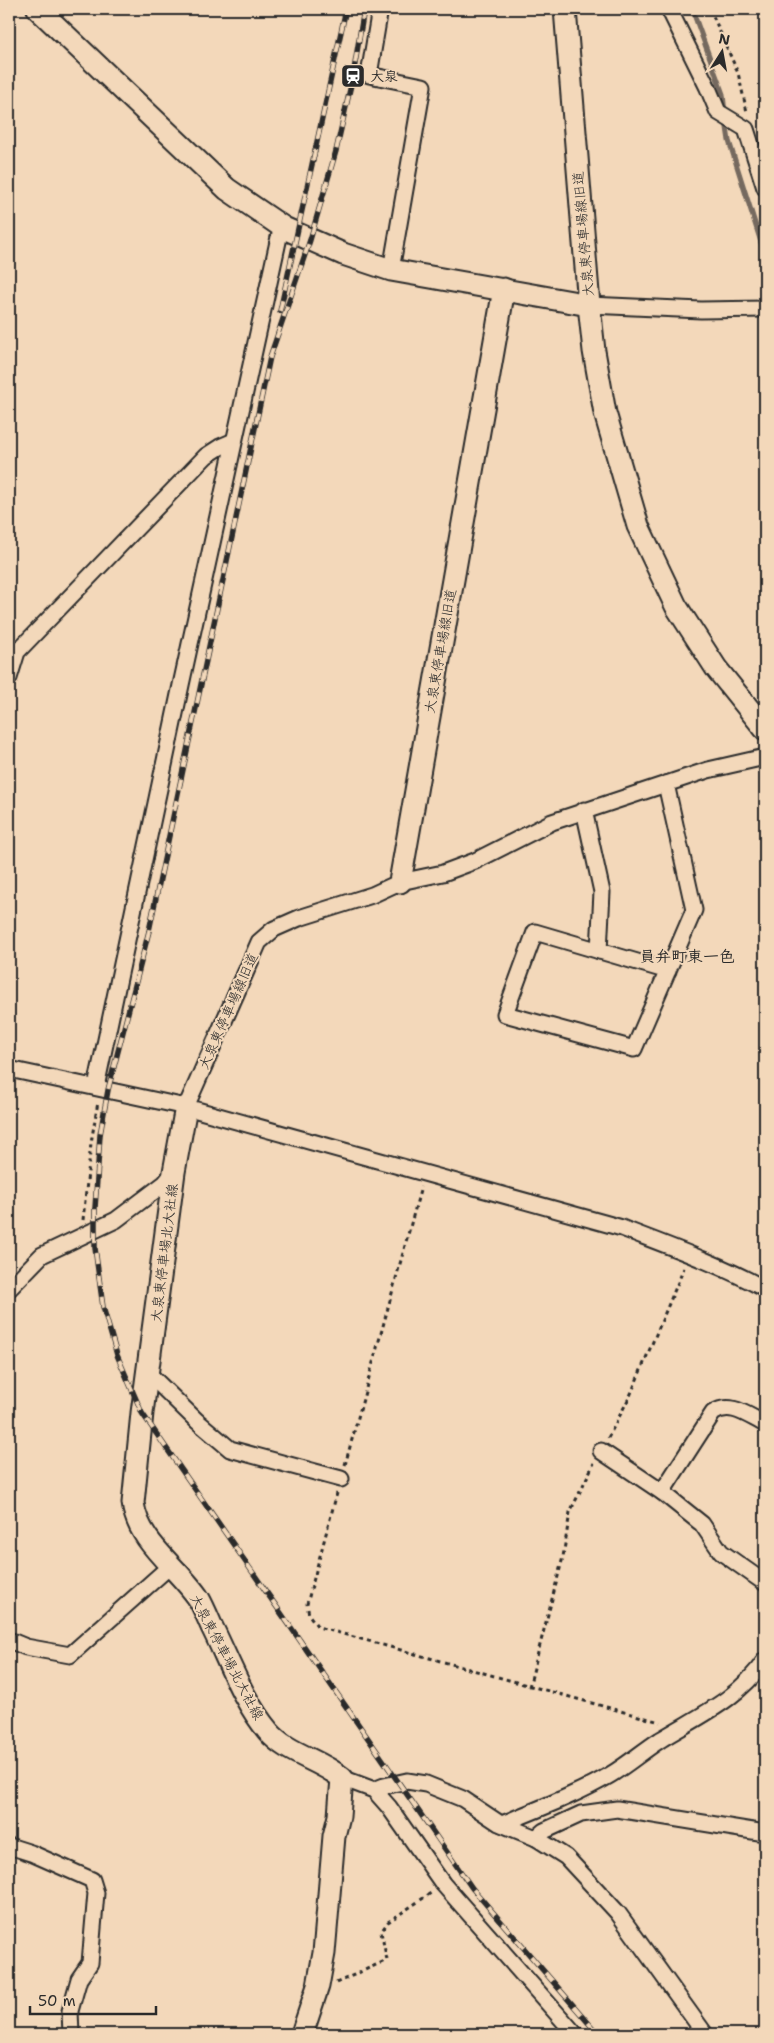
<svg xmlns="http://www.w3.org/2000/svg" width="774" height="2043" viewBox="0 0 774 2043" font-family="'Shantell Sans','Klee One',sans-serif">
<style>
.lines{fill:none;stroke-linecap:round;stroke-linejoin:round}
.stream{stroke:#74695f;stroke-width:5}
.street-casing{stroke:#2b2b2b;stroke-width:19}
.secondary-casing{stroke:#2b2b2b;stroke-width:25}
.path{stroke:#2b2b2b;stroke-width:3;stroke-dasharray:4 4;stroke-linecap:butt}
.street{stroke:#f3d8ba;stroke-width:15}
.secondary{stroke:#f3d8ba;stroke-width:21}
.rail-casing{stroke:#2b2b2b;stroke-width:5.5}
.rail{stroke:#f3d8ba;stroke-width:4;stroke-dasharray:11;stroke-linecap:butt}
.labels{text-anchor:middle;stroke-width:4;stroke-linejoin:round;paint-order:stroke}
.poi-label{font-size:14px;font-weight:bold;fill:#2b2b2b;stroke:#f3d8ba;text-anchor:start}
.street-label{font-size:14px;fill:#2b2b2b;stroke:#f3d8ba}
.quarter-label{font-size:16px;font-weight:bold;fill:#2b2b2b;stroke:#f3d8ba}
</style>
<rect width="100%" height="100%" fill="#f3d8ba"/>
<filter id="ink" filterUnits="userSpaceOnUse"><feTurbulence type="fractalNoise" baseFrequency=".02" numOctaves="2"/><feDisplacementMap in="SourceGraphic" scale="10" xChannelSelector="R" yChannelSelector="G"/><feConvolveMatrix kernelMatrix="1 2 1 2 8 2 1 2 1" color-interpolation-filters="sRGB"/></filter>
<g filter="url(#ink)">
<g class="lines">
<!-- stream -->
<g class="stream">
<polyline points="692,9 723,94 725,113"/>
<polyline points="726,121 729,141 765,255"/>
</g>
<defs>
<g id="street">
<polyline points="380,9 369,75 423,86 391,270"/>
<polyline points="669,9 708,88 718,112 746,129 765,188"/>
<polyline points="589,305 701,310 765,309"/>
<polyline points="9,678 17,652 206,456 220,447 234,441"/>
<polyline points="666,784 694,910 634,1049 505,1014 535,932 668,971"/>
<polyline points="584,810 602,892 599,951"/>
<path d="M9,1069l177,38 436,121c49,19 97,36 143,61"/>
<polyline points="96,1087 181,685 279,237 284,228"/>
<polyline points="186,1107 259,942 274,929 299,918 372,895 400,882 443,873 475,861 552,822 708,770 765,757"/>
<polyline points="9,1289 42,1255 116,1220 165,1183 174,1172"/>
<polyline points="148,1373 197,1421 230,1449 341,1479"/>
<path d="M765,1424c-17,-8 -34,-23 -52,-11l-51,79 40,32 19,28 44,31"/>
<polyline points="601,1451 662,1492"/>
<polyline points="9,1640 26,1647 70,1655 170,1566"/>
<polyline points="342,1778 374,1790 389,1807 443,1884 575,2034"/>
<polyline points="374,1790 384,1786 407,1781 426,1784 463,1799 499,1823 536,1838 566,1857 618,1913 705,2034"/>
<path d="M502,1824c36,-15 74,-29 108,-49 17,-10 33,-24 50,-35 39,-24 79,-41 105,-80"/>
<polyline points="536,1838 544,1831 581,1814 617,1809 765,1833"/>
<polyline points="9,1846 31,1853 92,1880 96,1893 90,1963 79,1979 70,2011 71,2034"/>
</g>
<g id="secondary">
<polyline points="38,9 227,189 284,228 343,254 391,270 589,305"/>
<polyline points="565,9 589,305 594,351 605,413 638,526 676,606 716,668 765,729"/>
<polyline points="400,882 504,289"/>
<path d="M186,1107l-12,65 -32,241 -9,90c5,40 45,64 66,96 5,9 9,19 13,28 17,34 31,74 56,104 19,23 51,28 74,47l-3,38 -5,20 -10,117 -6,33 -16,48"/>
</g>
</defs>
<!-- street casing -->
<use href="#street" class="street-casing"/>
<!-- secondary casing -->
<use href="#secondary" class="secondary-casing"/>
<!-- path -->
<g class="path">
<polyline points="710,9 738,73 747,112"/>
<polyline points="83,1220 91,1143 98,1102"/>
<polyline points="608,1438 630,1396 684,1268"/>
<polyline points="345,1465 421,1187"/>
<polyline points="337,1493 307,1604 309,1615 318,1627 660,1722"/>
<polyline points="529,1687 563,1557 570,1512 594,1463"/>
<polyline points="336,1983 387,1960 381,1932 388,1922 431,1893"/>
</g>
<!-- street -->
<use href="#street" class="street"/>
<!-- secondary -->
<use href="#secondary" class="secondary"/>
<defs>
<g id="rail">
<polyline points="364,9 353,76 336,151 310,240 270,357 149,931 108,1090 100,1135 95,1208 95,1248 103,1307 117,1355 142,1413 472,1888 598,2034"/>
<polyline points="280,311 346,9"/>
</g>
</defs>
<!-- rail casing -->
<use href="#rail" class="rail-casing"/>
<!-- rail -->
<use href="#rail" class="rail"/>
</g>
</g>
<!-- icons -->
<defs>
<symbol id="station-square" viewBox="-11 -11 22 22"><rect x="-9" y="-9" width="18" height="18" rx="4" fill="#2b2b2b" stroke="#f3d8ba"/><path d="M-3-6H3Q5-6 5-4V2Q5 4 3 4L4.5 6H3L1.5 4h-3L-3 6H-4.5L-3 4Q-5 4-5 2V-4Q-5-6-3-6ZM-3.5-4v3h7v-3ZM-3.5 1v1.5H-2V1ZM2 1v1.5H3.5V1Z" fill="#fff"/></symbol>
</defs>
<g fill-rule="evenodd">
<use href="#station-square" x="339" y="62" width="28" height="28"/>
</g>
<g class="labels">
<!-- poi labels -->
<g class="poi-label">
<text x="370" y="81">大泉</text>
</g>
<!-- street labels -->
<g class="street-label">
<text transform="translate(583 234) rotate(-95)" y="5">大泉東停車場線旧道</text>
<text transform="translate(440 651) rotate(-80)" y="5">大泉東停車場線旧道</text>
<text transform="translate(228 1011) rotate(-66)" y="5">大泉東停車場線旧道</text>
<text transform="translate(164 1253) rotate(-83)" y="5">大泉東停車場北大社線</text>
<text transform="translate(227 1657) rotate(62)" y="5">大泉東停車場北大社線</text>
</g>
<!-- quarter labels -->
<g class="quarter-label">
<text x="687" y="962">員弁町東一色</text>
</g>
</g>
<!-- margin -->
<rect width="774" height="2043" fill="none" stroke="#f3d8ba" stroke-width="30"/>
<rect x="15" y="15" width="744" height="2013" fill="none" stroke="#2b2b2b" stroke-width="2" filter="url(#ink)"/>
<!-- north arrow -->
<g transform="translate(722 52) rotate(11)" stroke="#f3d8ba" stroke-width="4" paint-order="stroke">
<path d="M0-4L9 19L0 12L-9 19Z" fill="#2b2b2b"/>
<text y="-8" font-size="14" font-weight="bold" text-anchor="middle" fill="#2b2b2b">N</text>
</g>
<!-- scale -->
<path d="M30 2006v8h126v-8" fill="none" stroke="#2b2b2b" stroke-width="2.5"/>
<text x="38" y="2006" font-size="15" fill="#2b2b2b" stroke="#f3d8ba" stroke-width="4" paint-order="stroke">50 m</text>
</svg>
